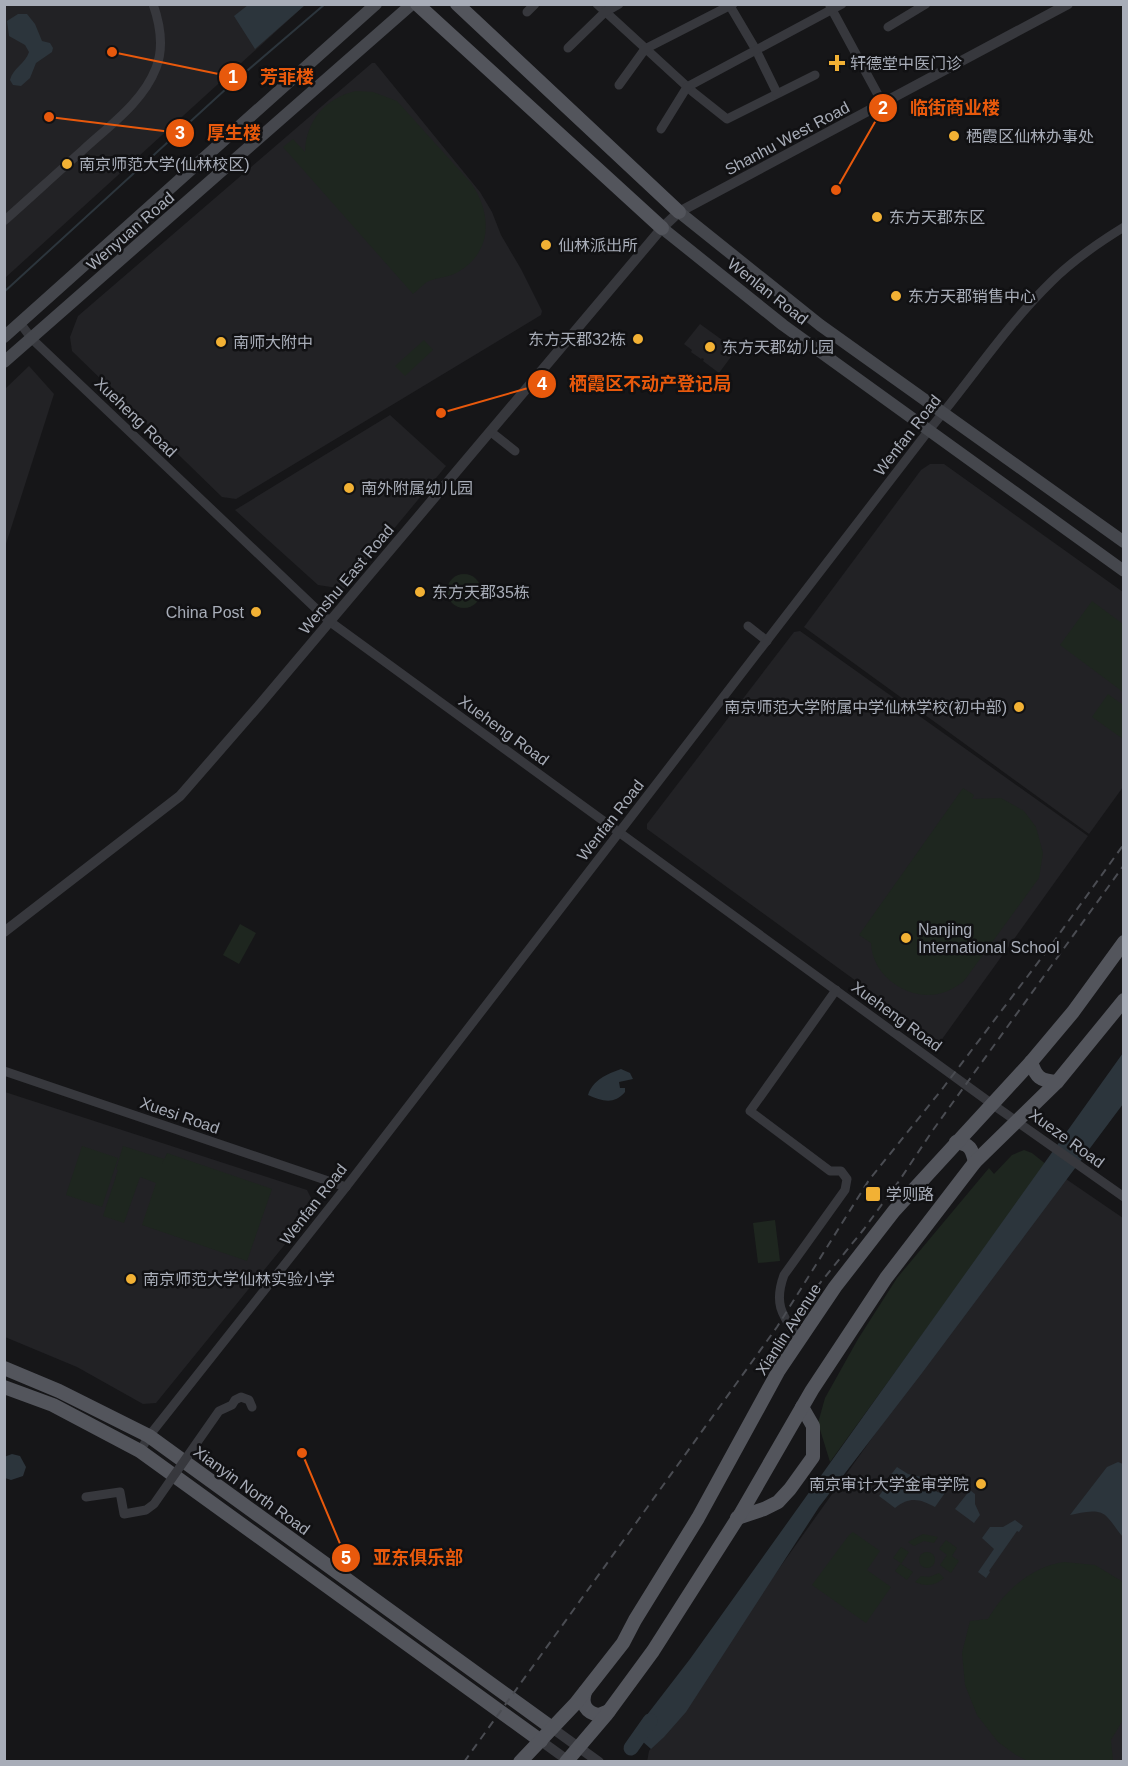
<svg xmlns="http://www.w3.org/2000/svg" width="1128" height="1766" viewBox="0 0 1128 1766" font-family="Arial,'Noto Sans SC',sans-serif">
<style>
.built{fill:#222225}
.green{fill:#1e261f}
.water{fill:#2c353c}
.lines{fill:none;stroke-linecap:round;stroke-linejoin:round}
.stream{stroke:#2c353c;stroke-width:2}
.river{stroke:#2c353c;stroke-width:15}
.minor{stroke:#37383d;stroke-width:9}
.tertiary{stroke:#37383d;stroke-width:10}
.secondary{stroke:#45474d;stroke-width:12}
.primary{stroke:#53555c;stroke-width:14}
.rail{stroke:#4a4c52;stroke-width:2;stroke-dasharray:8 6;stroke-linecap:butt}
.minor-bridge{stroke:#37383d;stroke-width:9}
.poi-dot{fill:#f2b134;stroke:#111113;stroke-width:2}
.labels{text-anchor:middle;stroke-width:5;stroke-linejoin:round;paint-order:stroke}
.poi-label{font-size:16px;fill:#a8adb8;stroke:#111113;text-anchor:start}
.street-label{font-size:16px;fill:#a8adb8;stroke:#111113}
.leader{fill:none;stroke:#e8590c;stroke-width:2}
.callout-dot{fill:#e8590c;stroke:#111113;stroke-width:2}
.mark-label{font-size:18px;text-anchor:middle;font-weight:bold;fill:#fff}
.callout-label{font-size:18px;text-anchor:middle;font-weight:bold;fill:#e8590c;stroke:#111113;stroke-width:5;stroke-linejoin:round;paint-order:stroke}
</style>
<rect width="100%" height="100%" fill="#161618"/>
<!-- built -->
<g class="built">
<polygon points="5,5 305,5 5,278"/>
<polygon points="372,63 375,63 480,192 492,212 501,235 521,269 542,311 541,315 236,499 222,497 72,351 70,337 78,316"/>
<polygon points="700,324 736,350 719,373 703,361 704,359 702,358 701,359 691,352 692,350 684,344"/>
<polygon points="29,366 54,394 5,547 5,389"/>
<polygon points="390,415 446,466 344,589 318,585 235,510"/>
<polygon points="930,464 944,464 1123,592 1123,787 1089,834 804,627 921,470"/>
<polygon points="800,631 1088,836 940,1042 647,829 647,824 794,632"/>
<polygon points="5,1092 307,1190 311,1198 311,1210 304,1221 156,1403 143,1404 77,1367 5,1337"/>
<polygon points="1066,1179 1123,1218 1123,1761 647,1762 649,1751 1053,1184"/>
</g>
<!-- green -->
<g class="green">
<path d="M356,91l17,1 24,9 74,82c21,30 22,69 -13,89 -9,5 -17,5 -26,8 -7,1 -13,10 -19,14l-130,-147 10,-8 12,13c1,-31 20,-54 51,-61z"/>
<polygon points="424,340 433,350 405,376 395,366"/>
<circle cx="464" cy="591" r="17"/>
<polygon points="1092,601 1123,624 1123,692 1060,645"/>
<polygon points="1108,694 1123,705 1123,739 1092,717"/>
<path d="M963,788l11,7 -2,4 29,-1 23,13 12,16 7,26 -4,25 -75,103c-8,6 -16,11 -26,13 -31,6 -66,-18 -67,-51l-12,-8z"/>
<polygon points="240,924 256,933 239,964 223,955"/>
<polygon points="82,1146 118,1158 102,1207 66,1195"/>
<polygon points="123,1146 164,1159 162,1164 167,1153 272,1189 247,1261 142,1225 156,1183 140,1177 124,1223 103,1216 118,1170 116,1169"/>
<polygon points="1024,1150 1032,1153 1047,1165 1038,1175 830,1462 818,1423 825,1398 858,1339 897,1278 989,1168 994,1174 1012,1155"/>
<polygon points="775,1220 780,1261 758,1263 753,1223"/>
<polygon points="853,1532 880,1551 867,1570 891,1587 866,1623 812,1585 849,1535"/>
<polygon points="923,1534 938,1537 934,1543 924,1541 914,1546 908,1542"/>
<polygon points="946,1540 957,1548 952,1556 959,1561 951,1573 940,1565 947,1555 939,1549"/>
<polygon points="901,1547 909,1552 901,1564 913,1572 907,1580 895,1571 901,1563 893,1558"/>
<circle cx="927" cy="1560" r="8"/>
<path d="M1064,1562l31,3 28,17v138l-12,20 2,21h-85l-12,-6 -18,-13 -21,-27 -12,-30 -3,-32 8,-32 18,-2c16,-28 43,-52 76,-57z"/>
<path d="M939,1573l5,5c-9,8 -18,9 -29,4l6,-6 8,1z"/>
</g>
<!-- water -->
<g class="water">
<polygon points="248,5 248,4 305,5 255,49 234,16"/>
<path d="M18,14h9l8,10 7,17 8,2 3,5 -1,4 -16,11 -6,15 -9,8 -8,-1 -3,-5c3,-12 15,-16 19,-28l-4,-7 -16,-9 -2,-15z"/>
<polygon points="1123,1053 1123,1104 922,1373 819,1507 686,1712 664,1737 651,1749 633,1733 690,1659"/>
<path d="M621,1069l9,4 3,6 -14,3 1,6h5v4c-11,13 -23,9 -37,3 5,-15 19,-21 33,-26z"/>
<polygon points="12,1454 20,1456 26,1467 23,1476 11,1480 5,1478 4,1457"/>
<path d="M1118,1462l5,2v73c-6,-6 -9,-13 -15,-19 -9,-11 -26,-5 -38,-3l37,-48z"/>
<path d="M897,1467l11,7 18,4 11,14 5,1 5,-3 -12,17c-15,-8 -25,-11 -40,1l-16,-12 5,-7 -3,-2z"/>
<polygon points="970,1490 975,1494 975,1504 980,1515 974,1523 955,1509"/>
<polygon points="1015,1520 1023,1526 1019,1532 1017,1531 989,1571 990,1572 986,1578 978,1572 994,1549 982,1538 990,1527 1003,1527"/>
</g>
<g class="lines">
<!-- stream -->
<polyline class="stream" points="4,292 227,88 325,4"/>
<!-- river -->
<polyline class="river" points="631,1748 650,1721"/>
<!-- minor -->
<g class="minor">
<polyline points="597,4 693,92 727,119 815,75"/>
<polyline points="730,6 756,50 777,93"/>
<polyline points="830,6 883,104"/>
<polyline points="527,12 535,4"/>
<polyline points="888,27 926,4"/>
<polyline points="568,48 605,12 619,4"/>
<polyline points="619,85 645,49 733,4"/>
<polyline points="661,129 687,87 842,4"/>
<path d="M4,221c27,-24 53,-48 79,-71 26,-24 60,-48 73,-82 8,-20 4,-44 -3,-64"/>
<polyline points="20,323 32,339 329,621 992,1104 1124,1197"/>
<polyline points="491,432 515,451"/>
<polyline points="748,626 767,641"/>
<polyline points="4,1071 346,1187"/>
<path d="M799,1340c-16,-24 -26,-35 -15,-65l61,-85 2,-11 -6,-8h-11l-80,-60 86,-121"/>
<path d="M140,1451l9,-15 197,-249 583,-757c41,-49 77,-104 122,-148 22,-22 47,-39 73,-55"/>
</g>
<!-- tertiary -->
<g class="tertiary">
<polyline points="4,932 180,796 261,703 662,228 679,212 1068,4"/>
<polyline points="552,1728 599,1762"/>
<polyline points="541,1741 570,1762"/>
</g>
<!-- secondary -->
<g class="secondary">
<polyline points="679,212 820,325 1124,542"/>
<polyline points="662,228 783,325 1124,571"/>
<polyline points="4,337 376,4"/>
<polyline points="4,362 412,4"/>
</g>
<!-- primary -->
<g class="primary">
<polyline points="417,4 662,228"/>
<polyline points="457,4 679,212"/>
<path d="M1031,1062c5,15 9,19 26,20"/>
<path d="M956,1142c14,2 16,7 19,20"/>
<polyline points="4,1368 59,1391 149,1436 552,1728"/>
<polyline points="4,1387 53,1405 140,1451 541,1741"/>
<polyline points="737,1518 764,1509 778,1502 790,1489 813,1457 813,1426 802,1407"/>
<path d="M585,1692c-4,12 1,21 14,23l10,-4"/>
<polyline points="520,1762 576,1703 623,1643 635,1620 698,1518 779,1370 835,1287 894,1211 1031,1062 1073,1012 1124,942"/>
<polyline points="566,1762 606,1715 653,1651 741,1513 812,1390 886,1278 975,1162 1057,1082 1124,1000"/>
</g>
<!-- rail -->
<g class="rail">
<polyline points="790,1320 864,1229 899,1181 933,1130 1124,865"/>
<polyline points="464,1762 777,1327 869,1180 943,1088 1052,944 1124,844"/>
</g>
<!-- minor-bridge -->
<polyline class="minor-bridge" points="86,1497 120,1492 124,1514 146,1510 154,1504 219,1411 232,1405 235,1400 241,1397 249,1400 252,1407"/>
</g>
<!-- markers -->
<g class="poi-dot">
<path d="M834 54h6v6h6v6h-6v6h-6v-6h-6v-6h6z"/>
<circle cx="954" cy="136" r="6"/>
<circle cx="67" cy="164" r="6"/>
<circle cx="877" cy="217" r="6"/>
<circle cx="546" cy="245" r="6"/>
<circle cx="896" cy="296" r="6"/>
<circle cx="638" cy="339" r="6"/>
<circle cx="221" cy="342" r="6"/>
<circle cx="710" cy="347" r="6"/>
<circle cx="349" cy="488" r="6"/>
<circle cx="420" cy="592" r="6"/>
<circle cx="256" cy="612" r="6"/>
<circle cx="1019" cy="707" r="6"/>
<circle cx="906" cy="938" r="6"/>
<rect x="865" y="1186" width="16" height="16" rx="3"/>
<circle cx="131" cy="1279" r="6"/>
<circle cx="981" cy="1484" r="6"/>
</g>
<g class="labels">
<!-- poi labels -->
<g class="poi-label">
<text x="850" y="69">轩德堂中医门诊</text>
<text x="966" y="142">栖霞区仙林办事处</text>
<text x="79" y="170">南京师范大学(仙林校区)</text>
<text x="889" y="223">东方天郡东区</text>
<text x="558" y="251">仙林派出所</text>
<text x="908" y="302">东方天郡销售中心</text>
<text x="626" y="345" text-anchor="end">东方天郡32栋</text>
<text x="233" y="348">南师大附中</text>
<text x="722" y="353">东方天郡幼儿园</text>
<text x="361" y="494">南外附属幼儿园</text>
<text x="432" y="598">东方天郡35栋</text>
<text x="244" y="618" text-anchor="end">China Post</text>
<text x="1007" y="713" text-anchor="end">南京师范大学附属中学仙林学校(初中部)</text>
<text x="918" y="935">Nanjing<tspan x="918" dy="18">International School</tspan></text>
<text x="886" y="1200">学则路</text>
<text x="143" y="1285">南京师范大学仙林实验小学</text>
<text x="969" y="1490" text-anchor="end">南京审计大学金审学院</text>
</g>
<!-- street labels -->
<g class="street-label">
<text transform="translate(787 138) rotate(-28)" y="6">Shanhu West Road</text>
<text transform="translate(130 231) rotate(-41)" y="6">Wenyuan Road</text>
<text transform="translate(768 291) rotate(38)" y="6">Wenlan Road</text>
<text transform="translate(136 417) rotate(44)" y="6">Xueheng Road</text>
<text transform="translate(907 435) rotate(-52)" y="6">Wenfan Road</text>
<text transform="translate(346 579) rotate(-50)" y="6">Wenshu East Road</text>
<text transform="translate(504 730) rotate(36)" y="6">Xueheng Road</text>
<text transform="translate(610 820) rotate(-52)" y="6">Wenfan Road</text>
<text transform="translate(897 1016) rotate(36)" y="6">Xueheng Road</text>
<text transform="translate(180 1115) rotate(19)" y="6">Xuesi Road</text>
<text transform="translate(1067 1138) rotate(36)" y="6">Xueze Road</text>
<text transform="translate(313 1204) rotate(-52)" y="6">Wenfan Road</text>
<text transform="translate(788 1329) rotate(-57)" y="6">Xianlin Avenue</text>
<text transform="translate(252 1490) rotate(36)" y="6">Xianyin North Road</text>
</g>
</g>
<!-- callouts -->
<path class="leader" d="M112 52L233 77M836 190L883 108M49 117L180 133M441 413L542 384M302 1453L346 1558"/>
<g class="callout-dot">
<circle cx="112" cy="52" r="6"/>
<circle cx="836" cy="190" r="6"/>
<circle cx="49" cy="117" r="6"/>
<circle cx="441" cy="413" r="6"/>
<circle cx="302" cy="1453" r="6"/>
<circle cx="233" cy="77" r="15"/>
<circle cx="883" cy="108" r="15"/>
<circle cx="180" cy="133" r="15"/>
<circle cx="542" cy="384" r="15"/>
<circle cx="346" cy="1558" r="15"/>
</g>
<g class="mark-label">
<text x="233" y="83">1</text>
<text x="883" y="114">2</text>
<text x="180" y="139">3</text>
<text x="542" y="390">4</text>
<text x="346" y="1564">5</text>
</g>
<g class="callout-label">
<text x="287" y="83">芳菲楼</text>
<text x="955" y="114">临街商业楼</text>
<text x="234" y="139">厚生楼</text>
<text x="650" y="390">栖霞区不动产登记局</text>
<text x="418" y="1564">亚东俱乐部</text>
</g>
<!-- border -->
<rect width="1128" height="1766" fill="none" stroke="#a8adb8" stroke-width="12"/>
</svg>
